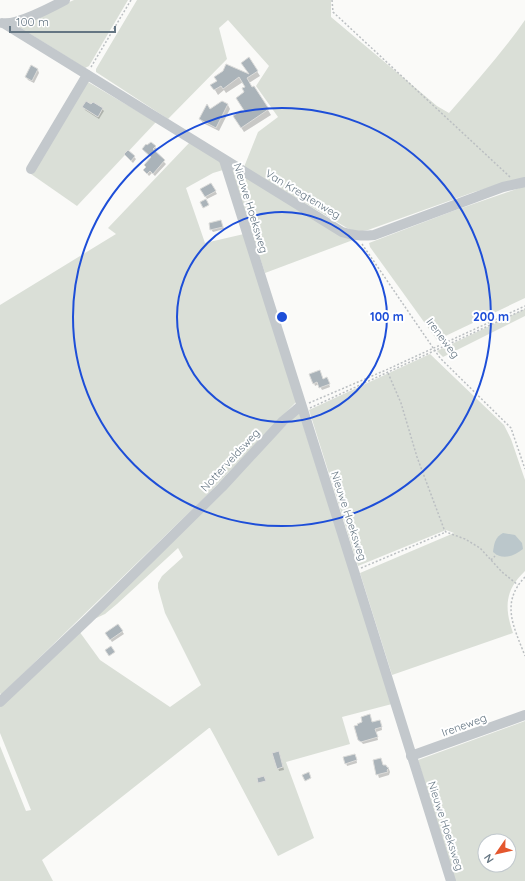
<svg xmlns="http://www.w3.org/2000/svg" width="525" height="881" viewBox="0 0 525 881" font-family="Quicksand,sans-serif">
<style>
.green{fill:#dadfd7;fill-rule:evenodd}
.water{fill:#bbc7cb}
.shadow{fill:#0003}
.building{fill:#aab3b9;stroke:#dcdcda}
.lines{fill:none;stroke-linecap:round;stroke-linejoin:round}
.path{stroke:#bbbfc2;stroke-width:1.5;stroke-dasharray:2 2;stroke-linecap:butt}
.minor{stroke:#c3c8cc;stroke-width:10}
.ring{fill:none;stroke:#1d4ed8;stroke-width:2}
.labels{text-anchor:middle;stroke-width:4;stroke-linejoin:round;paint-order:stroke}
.street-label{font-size:11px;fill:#657683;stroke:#fff}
.centre{fill:#1d4ed8;stroke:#fff;stroke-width:2}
.ring-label{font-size:12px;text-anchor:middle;font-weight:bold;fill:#1d4ed8;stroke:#fff;stroke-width:4;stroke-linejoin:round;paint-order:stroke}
</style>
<rect width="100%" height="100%" fill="#fafaf8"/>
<!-- green -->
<g class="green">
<polygon points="74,0 128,0 89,66 85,68 16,25"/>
<path d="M137,0h194v17l106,89 12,7c26,-30 53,-60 76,-93v158l-51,14 -106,38 -11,2 -10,-4 -103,-61 14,-35 20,-15 -22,-31 13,-20 -41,-46 -9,8 8,31 -59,60 -72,-47v-3z"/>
<polygon points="88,82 156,122 77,206 31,174 85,84"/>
<polygon points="190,142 220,161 223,170 213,173 186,188 205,243 244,234 297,401 204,498 1,695 0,693 0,305 116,234 108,228"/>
<polygon points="230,167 353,240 265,273"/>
<polygon points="525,186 525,298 437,340 370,247 369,243 453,211"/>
<polygon points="525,309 525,316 443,357 437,351"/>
<path d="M430,354l74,71 7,14 14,41v91c-20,19 -21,36 -12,62l-121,42 -32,-102 94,-40 -8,-3 -88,36 -49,-156z"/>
<polygon points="299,412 392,704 342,717 350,744 286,762 314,838 278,856 215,737 210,728 209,728 42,860 53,881 0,881 0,746 26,811 31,810 0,733 0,707 79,631 100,660 170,707 201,685 165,613 158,588 158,583 162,576 183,557 178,548 117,604 105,614 92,620"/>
<path d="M525,721v160h-70l-37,-121zM485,841h24v24h-24z"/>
</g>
<!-- water -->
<path class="water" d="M503,533l12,2 7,8 1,6c-9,7 -20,12 -30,3 1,-8 2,-15 10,-19z"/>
<!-- shadow -->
<g class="shadow">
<polygon points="249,59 260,76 249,83 252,88 254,87 271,115 244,132 237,121 247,114 246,87 243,82 226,93 224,90 218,95 212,85 218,81 226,65 251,76 245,68"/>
<polygon points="31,66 38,70 39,73 34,83 28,80 26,77"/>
<polygon points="228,105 230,109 219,131 203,123 200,119 209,110"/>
<polygon points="84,107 102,109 104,111 99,119 85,110"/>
<polygon points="155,147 157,149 154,152 166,164 155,176 152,173 149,176 144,170 152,158 143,149"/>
<polygon points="128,151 136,159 133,163 125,155"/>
<polygon points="211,184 217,194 207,199 201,189"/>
<polygon points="221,221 224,229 213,232 211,229"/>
<polygon points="320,372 323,380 328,381 330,387 322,390 319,384 315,386 314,383"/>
<polygon points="118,625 124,634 112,642 108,636"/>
<polygon points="370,716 373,723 381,724 382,730 376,732 378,740 363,744 359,739 364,723"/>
<polygon points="280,755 284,770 279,771 278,768"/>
<polygon points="356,758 357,763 347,766 346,763"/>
<polygon points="374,761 389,769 390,772 389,775 379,778"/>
</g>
<!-- building -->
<g class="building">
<polygon points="249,57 258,71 247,78 252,87 254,86 269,109 241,128 233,116 241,110 245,112 236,98 244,92 242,88 245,87 239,77 223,89 221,86 214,90 210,85 217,81 214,77 223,71 226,64 249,74 241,63"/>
<polygon points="31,65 38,69 32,81 25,77"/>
<polygon points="86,101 91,104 93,102 103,108 98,117 82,107"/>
<polygon points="222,101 228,104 216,128 199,119 207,104 210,109"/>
<polygon points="151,142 156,146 153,149 165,160 153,174 150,171 147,174 143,170 146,167 144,165 151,157 142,149 146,144 147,145"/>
<polygon points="128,150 135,156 131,161 124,154"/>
<polygon points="211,183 216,191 205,197 200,189"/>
<polygon points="206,199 209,205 203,208 200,202"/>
<polygon points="221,220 223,227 210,230 209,223"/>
<polygon points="320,370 323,379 327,377 330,384 319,388 317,382 313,384 309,374"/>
<polygon points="118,624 123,631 110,640 105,633"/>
<polygon points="111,646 115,652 109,656 105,650"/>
<polygon points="370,714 372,722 380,720 382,727 375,729 378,737 361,742 358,740 354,726 358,725 357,724 362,722 361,717"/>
<polygon points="279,751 283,767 277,769 272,753"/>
<polygon points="355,754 357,760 345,764 343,757"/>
<polygon points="381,758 383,765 386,765 387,767 389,768 387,770 388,772 376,775 373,760"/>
<polygon points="309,772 311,778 305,781 302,775"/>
<polygon points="264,776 266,781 258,783 257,778"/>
</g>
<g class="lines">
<!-- path -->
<g class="path">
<polyline points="332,0 333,12 510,177"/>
<polyline points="91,67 131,0"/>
<polyline points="362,244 440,358 511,428 525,469"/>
<polyline points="388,373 401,403 417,457 444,529 446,532 465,539 480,548 502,572 518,585"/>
<polyline points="309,403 386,370 525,306"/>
<polyline points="310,408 525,309"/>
<polyline points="491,560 495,556"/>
<polyline points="361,568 446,532"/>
<path d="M525,577c-25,26 -11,50 0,79"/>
</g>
<!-- minor -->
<g class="minor">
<path d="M2,23c13,3 50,-16 63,-23"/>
<path d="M5,24l337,208c12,4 20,4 32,3l129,-48 22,-5"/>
<polyline points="224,160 354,571 451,881"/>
<polyline points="31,169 87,75"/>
<polyline points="0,702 89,618 222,487 283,421 296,410 301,406"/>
<polyline points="411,756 525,715"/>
</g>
</g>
<!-- distance rings -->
<g class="ring">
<circle cx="282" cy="317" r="105"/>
<circle cx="282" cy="317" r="209"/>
</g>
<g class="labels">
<!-- street labels -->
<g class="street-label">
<text transform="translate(303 194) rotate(31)" y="4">Van Kregtenweg</text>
<text transform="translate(251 208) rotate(73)" y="4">Nieuwe Hoeksweg</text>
<text transform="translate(443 338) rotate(53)" y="4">Ireneweg</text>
<text transform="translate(230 460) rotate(-47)" y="4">Notterveldsweg</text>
<text transform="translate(349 516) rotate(72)" y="4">Nieuwe Hoeksweg</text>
<text transform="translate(464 725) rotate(-20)" y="4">Ireneweg</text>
<text transform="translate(446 826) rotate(72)" y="4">Nieuwe Hoeksweg</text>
</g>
</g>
<circle cx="282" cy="317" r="6" class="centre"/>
<g class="ring-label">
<text x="387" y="321">100 m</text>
<text x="491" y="321">200 m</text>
</g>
<!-- north arrow -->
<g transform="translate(497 853) rotate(236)"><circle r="19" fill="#ffffff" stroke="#c1c8cd"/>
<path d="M0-3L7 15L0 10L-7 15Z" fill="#e4572e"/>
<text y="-6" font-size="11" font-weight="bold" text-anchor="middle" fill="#657683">N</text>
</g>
<!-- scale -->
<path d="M10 26v6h105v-6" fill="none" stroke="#657683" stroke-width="2"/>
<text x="16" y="26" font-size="12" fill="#657683" stroke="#ffffff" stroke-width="3" paint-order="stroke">100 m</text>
</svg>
